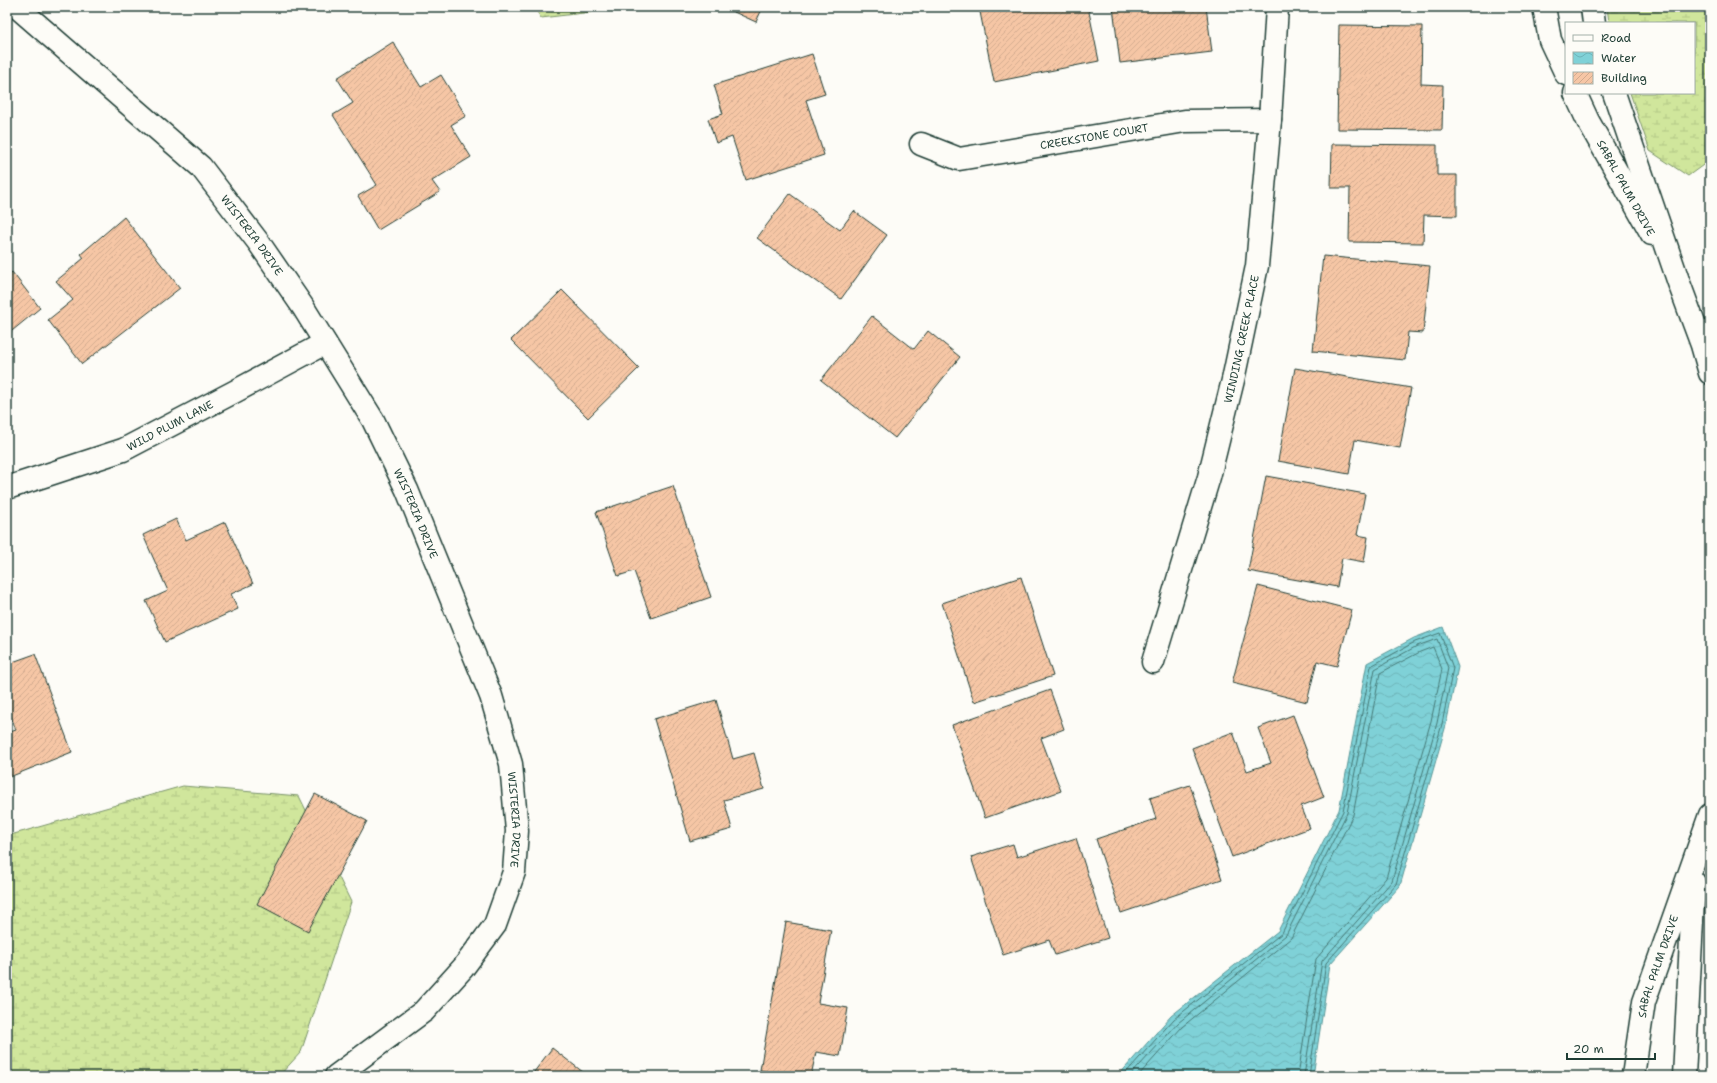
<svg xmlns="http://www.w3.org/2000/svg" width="1717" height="1083" viewBox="0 0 1717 1083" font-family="'Shantell Sans',sans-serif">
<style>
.wetland{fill:url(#wetland-marsh);stroke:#789268}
.water{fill:url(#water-waves);stroke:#599696}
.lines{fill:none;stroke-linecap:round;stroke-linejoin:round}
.shore{stroke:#457875;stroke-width:1}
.building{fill:url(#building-hatch);stroke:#1f3d34}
.minor-casing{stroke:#1f3d34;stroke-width:25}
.tertiary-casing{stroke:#1f3d34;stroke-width:25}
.minor{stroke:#fdfcf7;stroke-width:22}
.tertiary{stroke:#fdfcf7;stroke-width:22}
.labels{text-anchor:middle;stroke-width:3.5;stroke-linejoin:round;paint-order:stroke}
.street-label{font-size:11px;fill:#1f3d34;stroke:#fdfcf7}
</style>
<defs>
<pattern id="wetland-marsh" width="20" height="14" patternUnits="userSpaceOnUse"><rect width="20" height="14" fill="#d0e69c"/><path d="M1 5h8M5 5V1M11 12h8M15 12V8" fill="none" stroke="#b2c687"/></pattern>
<pattern id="water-waves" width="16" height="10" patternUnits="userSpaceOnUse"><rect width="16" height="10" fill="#7fd1d7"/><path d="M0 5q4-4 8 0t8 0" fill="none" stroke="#6db4b9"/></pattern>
<pattern id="building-hatch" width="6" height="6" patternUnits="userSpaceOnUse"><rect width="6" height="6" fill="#f6c6a5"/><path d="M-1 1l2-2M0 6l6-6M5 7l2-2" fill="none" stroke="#d2ab8f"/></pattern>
</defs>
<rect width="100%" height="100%" fill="#fdfcf7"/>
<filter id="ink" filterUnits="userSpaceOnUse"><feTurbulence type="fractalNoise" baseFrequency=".025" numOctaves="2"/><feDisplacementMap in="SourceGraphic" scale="8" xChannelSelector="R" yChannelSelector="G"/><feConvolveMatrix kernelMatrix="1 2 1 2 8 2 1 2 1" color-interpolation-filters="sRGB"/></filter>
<g filter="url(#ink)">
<!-- wetland -->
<g class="wetland">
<polygon points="534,7 594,7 592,12 541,18"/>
<polygon points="1607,7 1710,7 1710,160 1688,176 1650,151 1630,93 1694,93 1694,23 1609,23"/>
<polygon points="183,786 299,796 351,902 301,1052 279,1076 7,1076 7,836"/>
</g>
<!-- water -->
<polygon class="water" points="1443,627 1458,667 1446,725 1400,886 1330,964 1313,1076 1118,1076 1171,1016 1278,931 1339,810 1367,663 1414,638"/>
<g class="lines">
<!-- shore -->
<g class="shore">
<polyline points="1123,1076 1174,1019 1282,933 1343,811 1371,666 1415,642 1440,633 1453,668 1442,724 1396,884 1326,963 1309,1076"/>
<polyline points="1130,1076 1178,1023 1286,935 1347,813 1375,669 1417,646 1437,639 1448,668 1437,723 1392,881 1322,961 1304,1076"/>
<polyline points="1138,1076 1182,1027 1291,938 1353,815 1380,673 1420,652 1433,647 1442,669 1431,721 1386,878 1316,959 1298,1076"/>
</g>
</g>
<!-- building -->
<g class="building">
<polygon points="723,7 763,7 756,22"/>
<polygon points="979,7 1088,7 1099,61 994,82"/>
<polygon points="1113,7 1206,7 1212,52 1120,63"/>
<polygon points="1352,7 1398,7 1352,9"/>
<polygon points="1339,25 1422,26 1421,84 1443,85 1442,130 1337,129"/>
<polygon points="393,42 421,87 441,75 466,116 451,125 471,157 432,181 440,192 378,230 358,196 377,185 333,115 353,103 337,78"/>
<polygon points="812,54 825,94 806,100 824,155 746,180 732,137 716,143 708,119 723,114 714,85"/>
<polygon points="1332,144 1437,145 1437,175 1457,175 1457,216 1424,215 1423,243 1349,242 1350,188 1331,188"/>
<polygon points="790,194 840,230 854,211 887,235 841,299 757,238"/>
<polygon points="124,217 180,288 82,364 48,320 73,300 56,281 84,258 81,254"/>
<polygon points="1323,256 1430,266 1423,333 1408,332 1405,360 1313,351"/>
<polygon points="12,272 40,308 7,335 7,276"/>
<polygon points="562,290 639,368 588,418 511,340"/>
<polygon points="872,316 914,349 928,331 960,357 895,438 821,380"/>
<polygon points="1295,368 1411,388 1400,448 1355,440 1349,474 1278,461"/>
<polygon points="1266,476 1365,494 1357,535 1368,537 1364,562 1342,558 1337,587 1248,571"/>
<polygon points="673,486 711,597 651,618 634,571 618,576 596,512"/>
<polygon points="176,519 186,540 225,522 253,584 231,594 238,609 165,642 146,601 168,591 143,535"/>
<polygon points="1021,577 1053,676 974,702 942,603"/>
<polygon points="1258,586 1352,610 1337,666 1317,661 1307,702 1232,683"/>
<polygon points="35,654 72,752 7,778 7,733 16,730 7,706 7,664"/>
<polygon points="1050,690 1064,729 1041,738 1061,791 985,818 952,725"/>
<polygon points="716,700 733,759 754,753 764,789 724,800 732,829 690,841 654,719"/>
<polygon points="1293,715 1324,797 1301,806 1310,828 1232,857 1192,748 1233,732 1247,771 1271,763 1258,728"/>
<polygon points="1190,785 1222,879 1121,913 1096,839 1156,819 1150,798"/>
<polygon points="315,794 367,821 308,931 257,904"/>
<polygon points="1076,838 1108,938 1055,955 1049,940 1003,955 971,857 1013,844 1017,857"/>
<polygon points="786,922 831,930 818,1003 848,1008 840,1056 816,1052 811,1076 792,1076 760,1070"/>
<polygon points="552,1048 588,1076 531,1076"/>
</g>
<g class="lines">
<defs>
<g id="minor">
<path id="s1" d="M17,7l184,160 58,76 44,64 70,113 34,70 84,206 20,68 6,67 -3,41 -19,53 -32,43 -39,43 -88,65"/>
<path id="s2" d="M921,144l38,15 226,-38 85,-1"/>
<path id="s3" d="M7,488l116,-38 111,-58 91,-49"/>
<path id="s4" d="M1153,662l56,-185 24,-97 24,-114 13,-146 7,-113"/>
</g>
<g id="tertiary">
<polyline points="1544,7 1550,40 1566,74"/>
<polyline points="1592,7 1594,23"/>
<polyline points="1575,93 1588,121 1652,234"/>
<polyline points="1614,93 1679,283 1702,345 1710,373"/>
<path id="s5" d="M1633,1076l11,-74 66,-187"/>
<polyline points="1684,1076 1694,882"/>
</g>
</defs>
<!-- minor casing -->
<use href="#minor" class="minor-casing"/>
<!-- tertiary casing -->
<use href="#tertiary" class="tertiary-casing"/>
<!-- minor -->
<use href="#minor" class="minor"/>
<!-- tertiary -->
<use href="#tertiary" class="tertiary"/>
</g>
</g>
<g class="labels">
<!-- street labels -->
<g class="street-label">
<text dy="4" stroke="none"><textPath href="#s2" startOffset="178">CREEKSTONE COURT</textPath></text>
<text transform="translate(1626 188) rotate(61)" y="4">SABAL PALM DRIVE</text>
<text dy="4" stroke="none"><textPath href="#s1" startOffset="329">WISTERIA DRIVE</textPath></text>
<text dy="4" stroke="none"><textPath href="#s4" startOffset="335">WINDING CREEK PLACE</textPath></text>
<text dy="4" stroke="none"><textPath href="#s3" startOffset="175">WILD PLUM LANE</textPath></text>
<text dy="4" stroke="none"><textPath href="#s1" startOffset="653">WISTERIA DRIVE</textPath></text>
<text dy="4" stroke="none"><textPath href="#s1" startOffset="977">WISTERIA DRIVE</textPath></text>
<text dy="4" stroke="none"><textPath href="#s5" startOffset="113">SABAL PALM DRIVE</textPath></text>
</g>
</g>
<!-- margin -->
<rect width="1717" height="1083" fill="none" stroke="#fdfcf7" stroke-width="24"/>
<rect x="12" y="12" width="1693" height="1059" fill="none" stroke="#1f3d34" stroke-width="1.5" filter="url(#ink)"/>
<!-- legend -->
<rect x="1565" y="22" width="130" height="72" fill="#fdfcf7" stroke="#a4b0a9"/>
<rect x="1573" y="35" width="20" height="6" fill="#fdfcf7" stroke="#a4b0a9"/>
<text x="1601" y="42" font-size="12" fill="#1f3d34">Road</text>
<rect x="1573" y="52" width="20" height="12" fill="url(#water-waves)" stroke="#a4b0a9"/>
<text x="1601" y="62" font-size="12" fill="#1f3d34">Water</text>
<rect x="1573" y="72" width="20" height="12" fill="url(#building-hatch)" stroke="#a4b0a9"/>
<text x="1601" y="82" font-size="12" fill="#1f3d34">Building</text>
<!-- scale -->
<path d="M1567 1053v6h88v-6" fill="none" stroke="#1f3d34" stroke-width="2"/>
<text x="1573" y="1053" font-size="12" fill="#1f3d34" stroke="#fdfcf7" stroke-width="3" paint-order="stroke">20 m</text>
</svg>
